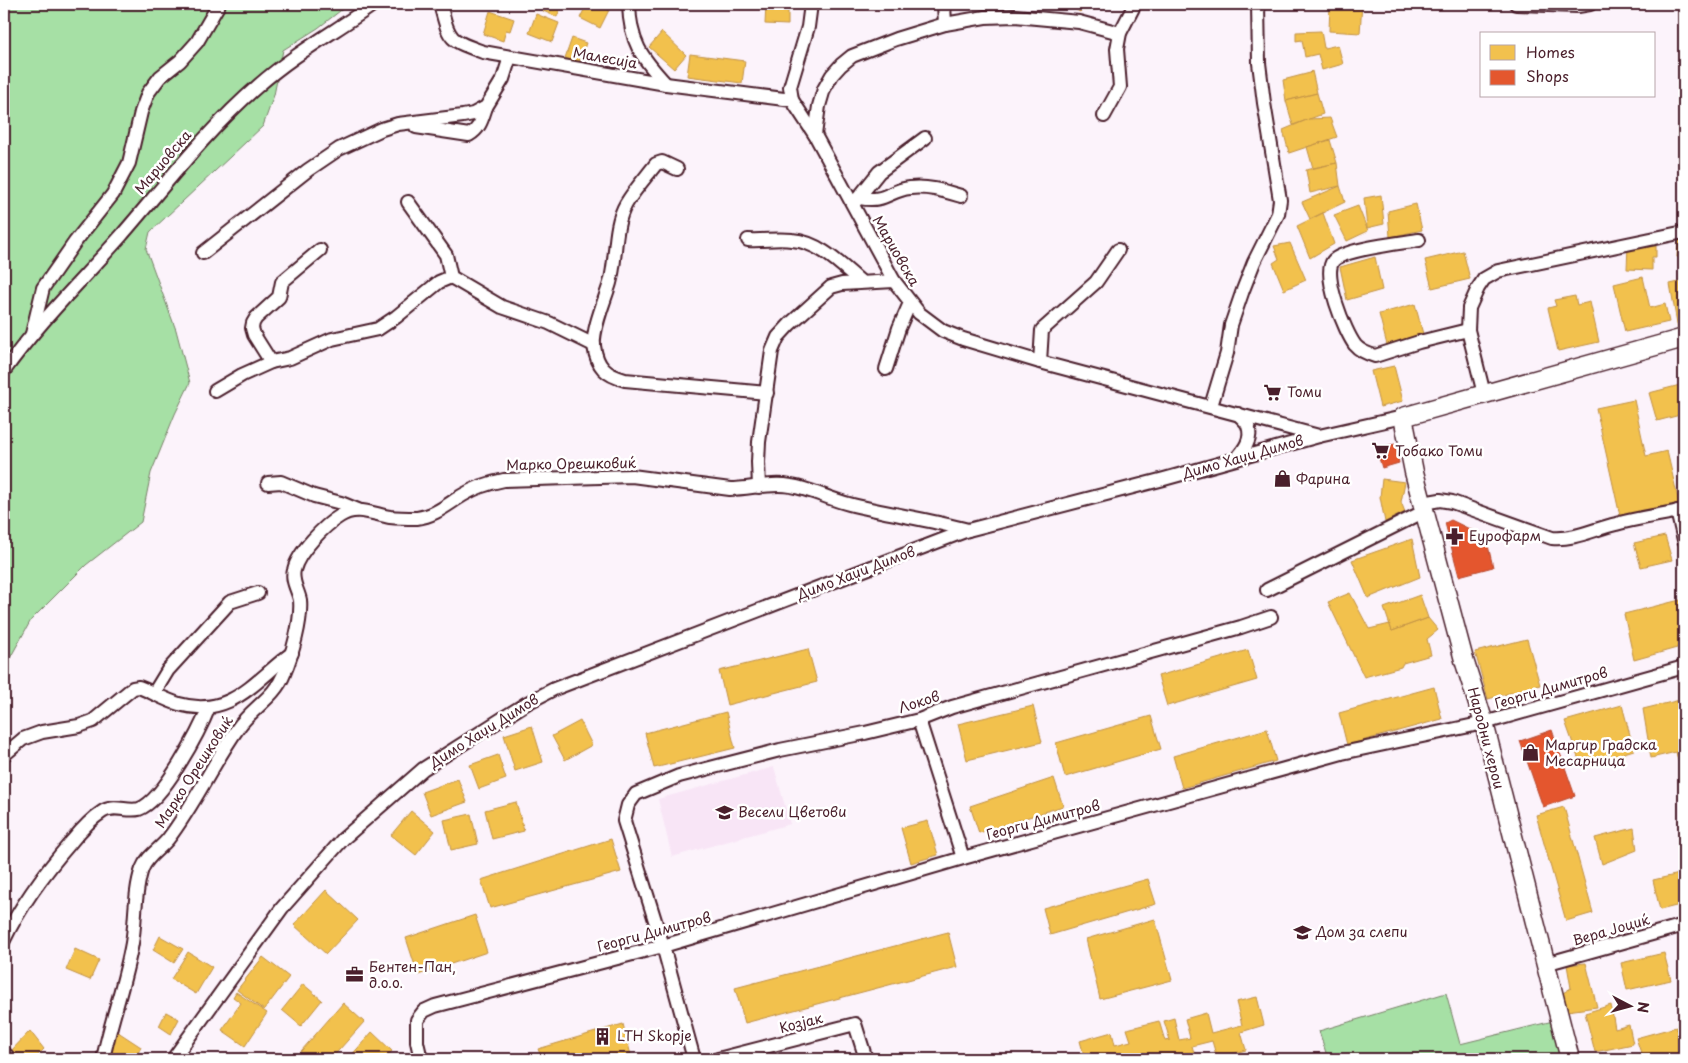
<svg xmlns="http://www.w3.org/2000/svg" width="1688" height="1063" viewBox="0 0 1688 1063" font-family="'Playpen Sans',sans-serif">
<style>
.built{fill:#f8e5f6}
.green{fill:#a6e0a5;stroke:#788068}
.homes{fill:#f2c14e;stroke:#c09044}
.shops{fill:#e4572e;stroke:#b6462d}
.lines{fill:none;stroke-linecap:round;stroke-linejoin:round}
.street-casing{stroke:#4a1f2b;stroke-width:16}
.secondary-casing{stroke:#4a1f2b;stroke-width:21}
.street{stroke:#fff;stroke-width:12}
.secondary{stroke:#fff;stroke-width:18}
.labels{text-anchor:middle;stroke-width:5;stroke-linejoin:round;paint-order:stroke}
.street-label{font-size:14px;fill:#4a1f2b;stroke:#fff}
.poi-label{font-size:14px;fill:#4a1f2b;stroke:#fff;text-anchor:start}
</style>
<rect width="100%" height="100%" fill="#fcf3fb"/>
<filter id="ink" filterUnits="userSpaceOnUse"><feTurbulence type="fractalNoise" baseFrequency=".02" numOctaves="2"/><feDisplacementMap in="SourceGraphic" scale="10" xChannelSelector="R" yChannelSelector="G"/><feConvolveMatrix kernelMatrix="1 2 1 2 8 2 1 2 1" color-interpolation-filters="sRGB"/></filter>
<g filter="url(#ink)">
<!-- built -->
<polygon class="built" points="774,767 790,824 672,857 658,799"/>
<!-- green -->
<g class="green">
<polygon points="4,4 349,4 318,28 283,50 274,95 263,126 150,232 146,249 176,330 190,383 175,414 151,473 141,522 86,565 31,620 4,669"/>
<polygon points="1446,993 1460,1044 1553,1021 1563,1059 1328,1059 1319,1031"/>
</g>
<!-- homes -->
<g class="homes">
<polygon points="546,4 562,4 557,17 543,11"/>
<polygon points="587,4 598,4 609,10 600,28 580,18"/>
<polygon points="766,4 788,4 788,25 765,24"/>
<polygon points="1066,4 1085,4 1080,12"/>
<polygon points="1330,4 1362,4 1360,33 1329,31"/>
<polygon points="490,11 514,19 510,31 506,30 503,41 483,34"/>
<polygon points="536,14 559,23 552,42 529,33"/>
<polygon points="1321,31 1324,48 1338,45 1343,64 1322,70 1318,54 1305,57 1302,40 1296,41 1296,32"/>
<polygon points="662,32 686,55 674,69 649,47"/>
<polygon points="572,38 586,43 579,63 565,58"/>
<polygon points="690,54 745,61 742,83 687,76"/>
<polygon points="1312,71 1317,93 1286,101 1283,80 1310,73"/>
<polygon points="1317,93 1323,114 1293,125 1286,101"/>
<polygon points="1330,118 1337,137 1289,153 1283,130 1309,119"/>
<polygon points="1330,140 1337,163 1313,168 1307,147"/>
<polygon points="1337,163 1340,186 1310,193 1306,170"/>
<polygon points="1340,186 1345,202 1310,219 1302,202"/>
<polygon points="1381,195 1384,224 1367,228 1364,198"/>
<polygon points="1416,204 1422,230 1390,237 1388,211"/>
<polygon points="1358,206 1368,231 1347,241 1334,215"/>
<polygon points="1323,213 1334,244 1310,258 1297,226"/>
<polygon points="1679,235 1684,235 1684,258 1677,257"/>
<polygon points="1290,243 1306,280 1284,290 1273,263 1279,259 1274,246"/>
<polygon points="1628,245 1656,246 1656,257 1652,257 1652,270 1627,269"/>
<polygon points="1463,251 1470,279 1432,288 1425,260"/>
<polygon points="1375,257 1382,290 1347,300 1340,267"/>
<polygon points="1643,277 1650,308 1665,304 1669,322 1625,332 1614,284"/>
<polygon points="1684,281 1684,328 1678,329 1670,284"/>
<polygon points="1575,296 1577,305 1590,302 1599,342 1558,351 1548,308 1556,306 1554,300"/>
<polygon points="1415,304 1423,334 1387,345 1379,314"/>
<polygon points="1394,366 1403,401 1380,407 1371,371"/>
<polygon points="1684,384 1684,414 1657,421 1649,393"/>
<polygon points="1634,400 1646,456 1667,451 1679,503 1620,516 1596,408"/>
<polygon points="1382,479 1405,482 1401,502 1405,512 1385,522 1380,497"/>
<polygon points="1665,536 1672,560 1641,567 1634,543"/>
<polygon points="1412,539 1420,577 1368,598 1352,560"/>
<polygon points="1350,593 1369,629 1390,624 1392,631 1428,618 1438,630 1427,639 1431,655 1403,663 1401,667 1364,677 1328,602"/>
<polygon points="1420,595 1428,618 1392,631 1384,608"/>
<polygon points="1680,600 1684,617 1684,646 1634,660 1624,614"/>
<polygon points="1527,639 1540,685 1488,699 1475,652"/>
<polygon points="808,649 817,682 727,705 719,671"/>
<polygon points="1248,650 1257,680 1167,706 1158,676"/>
<polygon points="1434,687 1442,719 1347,745 1339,713"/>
<polygon points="1684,699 1684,767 1680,768 1676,752 1651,758 1643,709"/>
<polygon points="1622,705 1634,750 1581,766 1565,721"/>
<polygon points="1033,706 1042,742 967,760 958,724"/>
<polygon points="726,712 735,748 654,768 645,733"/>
<polygon points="1151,716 1161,749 1065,777 1056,743"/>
<polygon points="580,721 592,745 565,760 552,736"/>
<polygon points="532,726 543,762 515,771 504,735"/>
<polygon points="1267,729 1276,761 1182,788 1173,756"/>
<polygon points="498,755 506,779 479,789 470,765"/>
<polygon points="1054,778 1063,806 979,833 970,806"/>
<polygon points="458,779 467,802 431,815 422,792"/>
<polygon points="516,802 524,831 492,839 485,810"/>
<polygon points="1564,807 1593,913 1566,921 1536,815"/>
<polygon points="411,811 435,831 416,855 391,835"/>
<polygon points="471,814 478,844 451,850 444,820"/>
<polygon points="928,821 938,855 911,863 901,828"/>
<polygon points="1634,828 1637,850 1602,864 1595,838"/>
<polygon points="611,839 621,872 490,908 481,880"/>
<polygon points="1684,873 1684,904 1660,910 1653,880"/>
<polygon points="1148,879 1156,904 1050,935 1043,908"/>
<polygon points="326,890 358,920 326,954 294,925"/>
<polygon points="475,915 487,952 418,975 406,938"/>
<polygon points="1155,919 1172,980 1100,999 1086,939"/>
<polygon points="948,932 957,967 745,1023 735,988"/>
<polygon points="160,936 183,949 174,963 153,950"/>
<polygon points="75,949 99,960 90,980 66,970"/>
<polygon points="188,952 212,967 196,994 171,979"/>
<polygon points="1664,953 1671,980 1627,990 1621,963"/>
<polygon points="263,957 289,977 264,1010 237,990"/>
<polygon points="1586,963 1597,1007 1567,1011 1563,993 1571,988 1567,965"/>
<polygon points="303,984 322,1000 301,1026 282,1010"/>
<polygon points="236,992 267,1013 245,1046 222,1030 241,1003 233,997"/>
<polygon points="1257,997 1264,1025 1241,1032 1246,1050 1217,1058 1212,1041 1192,1046 1196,1059 1085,1059 1080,1041 1112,1032 1115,1045 1131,1041 1127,1029 1159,1021 1165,1041 1170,1040 1164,1021 1174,1018 1179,1040 1190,1038 1185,1019 1206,1013 1211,1033 1242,1025 1236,1002"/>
<polygon points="343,1003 364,1022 331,1059 297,1059 295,1058"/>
<polygon points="1611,1005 1615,1029 1629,1025 1633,1044 1595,1052 1585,1013"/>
<polygon points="166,1012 179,1019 171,1034 159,1026"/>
<polygon points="623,1024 632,1059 542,1059 538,1049"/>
<polygon points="1676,1027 1683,1052 1658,1059 1643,1059 1636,1038"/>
<polygon points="112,1028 141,1047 135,1059 106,1059"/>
<polygon points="30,1031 44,1049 34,1059 15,1059 9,1053"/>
<polygon points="372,1032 392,1051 385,1059 352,1059 350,1057"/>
</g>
<!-- shops -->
<g class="shops">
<polygon points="1395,444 1399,463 1382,468 1376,448"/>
<polygon points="1451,520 1486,537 1493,567 1459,576 1445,523"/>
<polygon points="1552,730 1575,796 1543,807 1520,741"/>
</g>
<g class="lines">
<defs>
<g id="street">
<path d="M440,4c10,36 7,35 43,48l183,32 126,16"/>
<path d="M629,4c1,38 12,53 37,80"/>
<polyline points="811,4 808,27 790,87 792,100 815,135 894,281 919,313 943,331 963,339 1040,362 1319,436"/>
<polyline points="944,4 945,24"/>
<polyline points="1516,4 1578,6 1590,4"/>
<polyline points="1104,116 1120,87 1117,49 1120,33 1135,4"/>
<path d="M416,127l53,8c11,-6 13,-16 17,-28"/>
<polyline points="815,135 819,106 824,89 832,75 841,65 852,56 896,39 945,24 985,17 1015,16 1079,22 1120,33"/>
<path d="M677,169l-15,-7 -6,2c-10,13 -22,26 -30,40 -13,22 -9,55 -16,79 -5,17 -18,46 -16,63 3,21 12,29 31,34l142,13"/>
<path d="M860,198c26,5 29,-8 50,-10 18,-2 34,3 51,8"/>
<polyline points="408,202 446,255 451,277 502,307 549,323 594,345"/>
<polyline points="855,202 879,172 925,138"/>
<path d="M748,240c15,1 29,-2 44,0 28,2 49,25 69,42"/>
<path d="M1419,240c-17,3 -76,9 -86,21 -11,14 12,71 22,84 5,6 13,9 20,11l44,-14 49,-12"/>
<polyline points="203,253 308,170 339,149 382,129 398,124 463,116 473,114 486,107 503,79 510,57"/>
<polyline points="32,334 43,288 75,242 113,194 129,163 141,112 148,93 160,77 180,61 197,42 219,4"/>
<polyline points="271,362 254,335 252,328 253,323 256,318 279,297 282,282 320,250"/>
<polyline points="1040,362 1042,330 1096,282 1118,250"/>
<polyline points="886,369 899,328 910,303"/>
<path d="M4,371c34,-48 78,-91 117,-135 45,-52 86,-106 138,-151 35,-31 77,-54 115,-81"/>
<polyline points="215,391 242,375 271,362 290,358 332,339 378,329 396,317 439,282 451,277"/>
<polyline points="1484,394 1468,330 1469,308 1478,288 1484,279 1498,271 1684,232"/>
<polyline points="1211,406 1227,353 1231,325 1243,290 1254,262 1278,214 1280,200 1264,103 1259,63 1258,4"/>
<path d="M1236,459c8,-9 17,-20 12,-33 -1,-4 -7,-9 -10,-12"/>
<polyline points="268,483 281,482 314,496 341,503 358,510"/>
<polyline points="759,487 758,462 759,442 772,351 778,337 790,324 831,287 842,284 894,281"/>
<path d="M1423,503l17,-3 12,2 100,36c22,2 42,-9 64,-14 22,-6 45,-9 68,-14"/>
<polyline points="1677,511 1684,540"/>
<polyline points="1267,590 1425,511"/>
<polyline points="154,693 168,670 230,602 258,593"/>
<polyline points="919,720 963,858"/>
<path d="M4,755l19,-16 19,-7 37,-6 14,-5 40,-33 6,-1c13,5 26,13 40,17 52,15 77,-25 113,-51"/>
<path d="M4,940c17,-36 42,-69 68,-99 9,-11 19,-22 30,-29 11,-8 25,0 37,-3 24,-8 61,-79 70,-102"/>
<polyline points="1545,964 1684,925"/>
<polyline points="4,1053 10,1059"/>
<path d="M103,1059c8,-39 22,-76 29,-116 4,-24 2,-51 10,-74 5,-13 18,-20 26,-30 27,-35 45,-76 70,-111 14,-20 37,-31 46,-54 8,-19 18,-53 16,-74 -2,-10 -9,-19 -6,-30 4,-18 31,-45 46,-54 16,-11 33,-2 50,1 9,1 19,1 27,1 18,-2 31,-14 46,-23 13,-8 26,-12 41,-15l128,-4 98,13c20,0 41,-7 61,-3 20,3 38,13 58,18 39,10 79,15 119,26"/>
<polyline points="173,1059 282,908 343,839 423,769 527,703 554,689 968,530 1164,479 1319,436 1403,417"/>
<polyline points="421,1059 417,1042 417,1020 424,1011 435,1006 663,946 963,858 1342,753 1484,723 1684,667"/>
<polyline points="694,1059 663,946 624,821 628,805 636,794 679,776 780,750 865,733 919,720 952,707 1241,627 1271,617"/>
<polyline points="718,1059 855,1024 866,1059"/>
</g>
<polyline id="secondary" points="1570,1059 1484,723 1464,660 1414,472 1403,417 1684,338"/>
</defs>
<!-- street casing -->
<use href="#street" class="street-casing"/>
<!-- secondary casing -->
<use href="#secondary" class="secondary-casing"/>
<!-- street -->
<use href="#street" class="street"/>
<!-- secondary -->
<use href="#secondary" class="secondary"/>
</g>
</g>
<!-- icons -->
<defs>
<symbol id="supermarket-bare" viewBox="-9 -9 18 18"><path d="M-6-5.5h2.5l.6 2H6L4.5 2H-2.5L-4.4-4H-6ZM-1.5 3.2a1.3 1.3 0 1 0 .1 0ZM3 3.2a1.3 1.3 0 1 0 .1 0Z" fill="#4a1f2b" stroke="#fff" stroke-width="2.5" paint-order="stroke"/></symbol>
<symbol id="shop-bare" viewBox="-9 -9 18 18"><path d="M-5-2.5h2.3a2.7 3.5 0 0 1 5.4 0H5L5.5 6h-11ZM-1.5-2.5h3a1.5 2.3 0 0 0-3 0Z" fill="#4a1f2b" stroke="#fff" stroke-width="2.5" paint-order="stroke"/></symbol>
<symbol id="pharmacy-bare" viewBox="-9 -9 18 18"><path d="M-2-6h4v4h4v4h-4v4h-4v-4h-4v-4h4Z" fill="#4a1f2b" stroke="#fff" stroke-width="2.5" paint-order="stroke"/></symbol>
<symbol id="school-bare" viewBox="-9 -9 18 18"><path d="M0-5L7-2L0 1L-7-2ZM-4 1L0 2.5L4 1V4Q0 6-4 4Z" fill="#4a1f2b" stroke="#fff" stroke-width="2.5" paint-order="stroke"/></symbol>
<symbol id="office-bare" viewBox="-9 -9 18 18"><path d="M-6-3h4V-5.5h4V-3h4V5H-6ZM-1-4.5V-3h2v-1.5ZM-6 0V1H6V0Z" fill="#4a1f2b" stroke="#fff" stroke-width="2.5" paint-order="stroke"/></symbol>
<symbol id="building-bare" viewBox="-9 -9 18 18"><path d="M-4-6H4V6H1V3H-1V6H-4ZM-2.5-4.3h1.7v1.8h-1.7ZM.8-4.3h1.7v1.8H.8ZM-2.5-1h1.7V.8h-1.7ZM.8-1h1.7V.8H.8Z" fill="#4a1f2b" stroke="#fff" stroke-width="2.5" paint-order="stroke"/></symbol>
</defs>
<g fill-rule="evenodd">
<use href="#supermarket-bare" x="1260" y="380" width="25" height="25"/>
<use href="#supermarket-bare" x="1368" y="438" width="25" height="25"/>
<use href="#shop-bare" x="1270" y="466" width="25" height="25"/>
<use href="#pharmacy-bare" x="1442" y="524" width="25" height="25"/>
<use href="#shop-bare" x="1518" y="740" width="25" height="25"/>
<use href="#school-bare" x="712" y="800" width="25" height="25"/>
<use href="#school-bare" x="1290" y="920" width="25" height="25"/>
<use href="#office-bare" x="342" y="962" width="25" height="25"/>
<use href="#building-bare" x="590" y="1024" width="25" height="25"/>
</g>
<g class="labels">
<!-- street labels -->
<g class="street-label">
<text transform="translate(605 58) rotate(10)" y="5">Малесија</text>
<text transform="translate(163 162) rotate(-50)" y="5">Мариовска</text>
<text transform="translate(896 251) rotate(60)" y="5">Мариовска</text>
<text transform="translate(1243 457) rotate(-16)" y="5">Димо Хаџи Димов</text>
<text transform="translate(571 464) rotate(-1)" y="5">Марко Орешковиќ</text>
<text transform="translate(856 573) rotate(-21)" y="5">Димо Хаџи Димов</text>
<text transform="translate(1551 688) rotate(-16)" y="5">Георги Димитров</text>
<text transform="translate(919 702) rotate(-18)" y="5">Локов</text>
<text transform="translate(484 731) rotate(-32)" y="5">Димо Хаџи Димов</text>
<text transform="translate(1486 738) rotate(75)" y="5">Народни херои</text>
<text transform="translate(194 772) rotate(-57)" y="5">Марко Орешковиќ</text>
<text transform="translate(1043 820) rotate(-15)" y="5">Георги Димитров</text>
<text transform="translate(1611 930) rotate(-16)" y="5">Вера Јоциќ</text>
<text transform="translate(654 932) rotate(-15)" y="5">Георги Димитров</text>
<text transform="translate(801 1023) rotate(-14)" y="5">Козјак</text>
</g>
<!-- poi labels -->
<g class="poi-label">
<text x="1287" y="397">Томи</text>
<text x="1395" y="456">Тобако Томи</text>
<text x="1296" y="484">Фарина</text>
<text x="1469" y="541">Еурофарм</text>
<text x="1545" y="750">Маргир Градска<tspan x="1545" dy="16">Месарница</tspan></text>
<text x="738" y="817">Весели Цветови</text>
<text x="1316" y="937">Дом за слепи</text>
<text x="369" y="972">Бентен-Пан,<tspan x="369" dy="16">д.о.о.</tspan></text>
<text x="617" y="1041">LTH Skopje</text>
</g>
</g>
<!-- margin -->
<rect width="1688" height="1063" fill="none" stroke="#fff" stroke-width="20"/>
<rect x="10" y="10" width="1668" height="1043" fill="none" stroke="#4a1f2b" stroke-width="2" filter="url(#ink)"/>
<!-- legend -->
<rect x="1480" y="32" width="175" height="65" fill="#ffffff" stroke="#b7a5aa"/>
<rect x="1490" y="45" width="25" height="15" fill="#f2c14e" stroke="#b7a5aa"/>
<text x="1526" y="58" font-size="15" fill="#4a1f2b">Homes</text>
<rect x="1490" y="70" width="25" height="15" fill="#e4572e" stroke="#b7a5aa"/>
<text x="1526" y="82" font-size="15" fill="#4a1f2b">Shops</text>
<!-- north arrow -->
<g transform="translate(1630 1006) rotate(96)" stroke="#ffffff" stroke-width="4" paint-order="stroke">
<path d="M0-4L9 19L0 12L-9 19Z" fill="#4a1f2b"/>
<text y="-8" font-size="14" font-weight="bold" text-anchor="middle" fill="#4a1f2b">N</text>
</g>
</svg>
